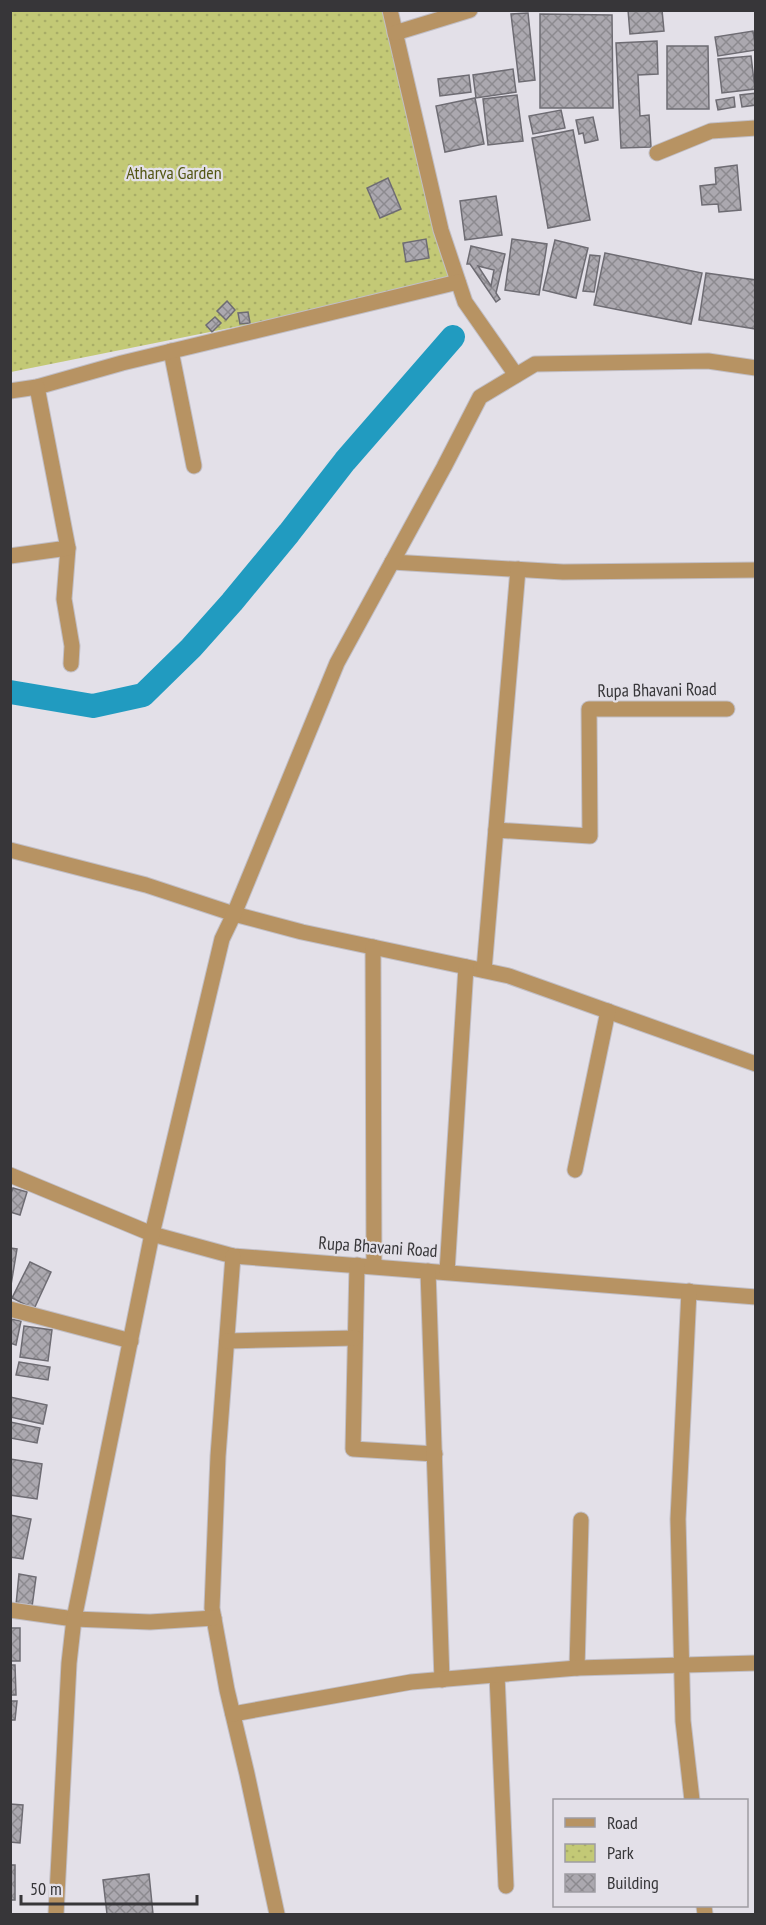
<svg xmlns="http://www.w3.org/2000/svg" width="766" height="1925" viewBox="0 0 766 1925" font-family="'PT Sans Narrow',sans-serif">
<style>
.park{fill:url(#park-dots)}
.lines{fill:none;stroke-linecap:round;stroke-linejoin:round}
.canal{stroke:#219bc0;stroke-width:24}
.building{fill:url(#building-cross-hatch);stroke:#6e6c73;stroke-width:1.5;fill-rule:evenodd}
.minor-casing{stroke:#c1bec5;stroke-width:17}
.minor{stroke:#b79363;stroke-width:15}
.labels{text-anchor:middle;stroke-width:4.5;stroke-linejoin:round;paint-order:stroke}
.park-label{font-size:18px;fill:#535614;stroke:#e3e0e8}
.street-label{font-size:18px;fill:#373639;stroke:#e3e0e8}
</style>
<defs>
<pattern id="park-dots" width="8" height="8" patternUnits="userSpaceOnUse" patternTransform="scale(1.5)"><rect width="8" height="8" fill="#c3c976"/><path d="M2 2h.1M6 6h.1" fill="none" stroke="#a8ad67" stroke-width="1.8" stroke-linecap="round"/></pattern>
<pattern id="building-cross-hatch" width="8" height="8" patternUnits="userSpaceOnUse" patternTransform="scale(1.5)"><rect width="8" height="8" fill="#aba8af"/><path d="M0 0l8 8M0 8l8-8" fill="none" stroke="#8c8a8f"/></pattern>
</defs>
<rect width="100%" height="100%" fill="#e3e0e8"/>
<!-- park -->
<polygon class="park" points="11,11 396,11 458,282 11,372"/>
<g class="lines">
<!-- canal -->
<polyline class="canal" points="10,692 93,706 143,695 191,648 232,602 289,533 345,461 453,337"/>
</g>
<!-- building -->
<g class="building">
<polygon points="628,10 662,10 664,31 630,34"/>
<polygon points="528,13 535,80 519,82 511,14"/>
<polygon points="540,14 612,15 613,108 540,108"/>
<polygon points="753,31 756,50 718,56 715,37"/>
<polygon points="657,41 658,74 638,75 640,116 649,115 651,147 621,148 616,43"/>
<polygon points="667,46 708,46 709,109 667,109"/>
<polygon points="751,56 755,89 722,93 718,59"/>
<polygon points="513,69 516,92 476,98 473,75"/>
<polygon points="469,75 471,92 440,96 438,79"/>
<polygon points="756,93 756,105 742,107 740,95"/>
<polygon points="517,95 523,141 488,145 483,99"/>
<polygon points="734,97 735,107 718,110 716,100"/>
<polygon points="475,98 484,144 445,152 436,106"/>
<polygon points="561,110 565,128 533,134 529,116"/>
<polygon points="593,117 598,140 585,143 583,133 579,134 576,120"/>
<polygon points="573,130 590,220 548,228 532,138"/>
<polygon points="737,165 741,210 719,212 718,204 702,205 700,186 716,184 715,168"/>
<polygon points="388,178 401,209 380,218 367,188"/>
<polygon points="496,196 502,235 465,240 460,201"/>
<polygon points="426,239 429,258 406,262 403,243"/>
<polygon points="512,239 547,244 539,295 505,290"/>
<polygon points="555,240 588,248 576,298 543,290"/>
<path d="M471,246l34,8 -9,39 4,6 -4,3 -26,-38h-3zM478,266l16,4 -3,16z"/>
<polygon points="605,253 702,273 691,324 594,305"/>
<polygon points="590,255 600,256 594,292 583,291"/>
<polygon points="706,273 756,280 756,329 699,320"/>
<polygon points="227,301 235,310 226,320 217,311"/>
<polygon points="248,312 250,323 240,324 238,313"/>
<polygon points="215,317 221,323 212,332 206,325"/>
<polygon points="13,1188 27,1192 20,1215 10,1212 10,1196"/>
<polygon points="10,1248 17,1249 10,1291"/>
<polygon points="30,1262 51,1272 34,1309 12,1298"/>
<polygon points="10,1319 21,1321 16,1345 10,1343"/>
<polygon points="24,1326 52,1330 48,1361 20,1357"/>
<polygon points="19,1362 50,1367 48,1380 16,1375"/>
<polygon points="10,1397 47,1405 43,1424 10,1417"/>
<polygon points="10,1422 40,1428 37,1443 10,1438"/>
<polygon points="10,1459 42,1464 37,1499 10,1495"/>
<polygon points="10,1515 31,1519 23,1559 10,1557"/>
<polygon points="19,1574 36,1577 32,1607 16,1605"/>
<rect x="10" y="1628" width="10" height="33"/>
<polygon points="10,1665 15,1665 16,1695 10,1695"/>
<polygon points="10,1701 17,1701 15,1720 10,1720"/>
<polygon points="10,1804 23,1805 20,1843 10,1842"/>
<rect x="10" y="1865" width="5" height="35"/>
<polygon points="149,1874 153,1914 107,1914 103,1880"/>
</g>
<g class="lines">
<defs>
<g id="minor">
<polyline points="390,10 441,230 465,302 516,375"/>
<polyline points="395,33 470,10"/>
<polyline points="657,153 711,131 756,128"/>
<polyline points="171,351 194,466"/>
<polyline points="10,391 37,387 122,363 458,282"/>
<polyline points="68,548 64,599 72,646 71,664"/>
<polyline points="10,556 68,548 37,387"/>
<polyline points="392,562 563,572 756,570"/>
<polyline points="496,830 590,836 589,709 727,709"/>
<polyline points="10,850 146,885 234,914 302,932 509,976 756,1064"/>
<polyline points="373,947 374,1266"/>
<polyline points="484,970 518,569"/>
<polyline points="575,1170 608,1011"/>
<polyline points="10,1175 152,1234 233,1256 756,1297"/>
<polyline points="233,1256 218,1456 212,1608 227,1690 247,1774 277,1914"/>
<polyline points="357,1265 353,1449 435,1454"/>
<polyline points="428,1271 442,1680"/>
<polyline points="447,1272 466,967"/>
<polyline points="689,1291 678,1519 683,1721 692,1800"/>
<polyline points="10,1309 131,1341"/>
<polyline points="227,1341 355,1338"/>
<polyline points="10,1610 74,1619 150,1622 214,1618"/>
<polyline points="577,1668 581,1520"/>
<polyline points="497,1675 506,1886"/>
<polyline points="233,1714 411,1682 577,1668 756,1663"/>
<polyline points="704,1906 705,1914"/>
<polyline points="56,1914 69,1663 74,1619 152,1234 222,939 234,914 337,663 444,467 480,397 535,364 708,361 756,368"/>
</g>
</defs>
<!-- minor casing -->
<use href="#minor" class="minor-casing"/>
<!-- minor -->
<use href="#minor" class="minor"/>
</g>
<g class="labels">
<!-- park labels -->
<g class="park-label">
<text x="174" y="179">Atharva Garden</text>
</g>
<!-- street labels -->
<g class="street-label">
<text transform="translate(657 690) rotate(-1)" y="6">Rupa Bhavani Road</text>
<text transform="translate(378 1247) rotate(4)" y="6">Rupa Bhavani Road</text>
</g>
</g>
<!-- border -->
<rect width="766" height="1925" fill="none" stroke="#373639" stroke-width="24"/>
<!-- legend -->
<rect x="553" y="1799" width="195" height="108" fill="#e3e0e8" stroke="#9e9ca2" stroke-width="1.5"/>
<rect x="565" y="1818" width="30" height="9" fill="#b79363" stroke="#9e9ca2" stroke-width="1.5"/>
<text x="607" y="1829" font-size="18" fill="#373639">Road</text>
<rect x="565" y="1844" width="30" height="18" fill="url(#park-dots)" stroke="#9e9ca2" stroke-width="1.5"/>
<text x="607" y="1859" font-size="18" fill="#373639">Park</text>
<rect x="565" y="1874" width="30" height="18" fill="url(#building-cross-hatch)" stroke="#9e9ca2" stroke-width="1.5"/>
<text x="607" y="1889" font-size="18" fill="#373639">Building</text>
<!-- scale -->
<path d="M21 1895v9h176v-9" fill="none" stroke="#373639" stroke-width="3"/>
<text x="30" y="1895" font-size="18" fill="#373639" stroke="#e3e0e8" stroke-width="4.5" paint-order="stroke">50 m</text>
</svg>
